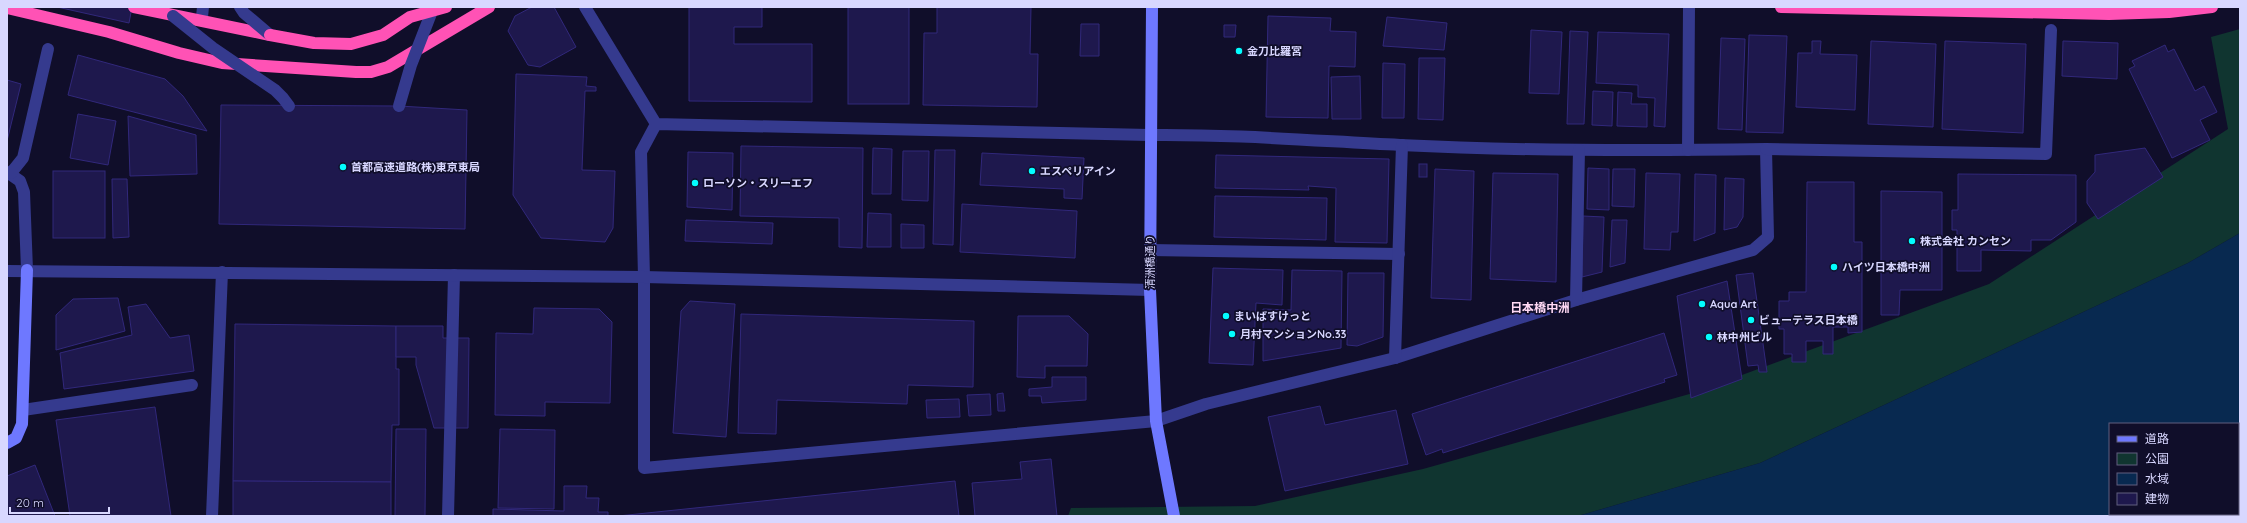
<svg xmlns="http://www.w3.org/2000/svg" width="2247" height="523" viewBox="0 0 2247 523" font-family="Quicksand,'Noto Sans JP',sans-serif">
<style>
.green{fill:#103530}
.water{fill:#082950;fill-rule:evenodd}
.building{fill:#1e184d;stroke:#31287b}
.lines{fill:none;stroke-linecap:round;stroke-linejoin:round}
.lane{stroke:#353a8e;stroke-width:12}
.street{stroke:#353a8e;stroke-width:12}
.secondary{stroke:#6e78ff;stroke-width:12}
.highway{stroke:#ff52b5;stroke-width:12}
.lane-bridge{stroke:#353a8e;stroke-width:12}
.highway-bridge{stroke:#ff52b5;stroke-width:12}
.poi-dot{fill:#03fdff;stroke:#100e2a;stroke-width:1.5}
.labels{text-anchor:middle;stroke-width:3.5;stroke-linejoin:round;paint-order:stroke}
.poi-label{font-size:11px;font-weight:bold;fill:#d8d7ff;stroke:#100e2a;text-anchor:start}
.street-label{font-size:11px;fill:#d8d7ff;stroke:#100e2a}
.neighbourhood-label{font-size:12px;font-weight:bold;fill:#ffd9f5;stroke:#100e2a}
</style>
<rect width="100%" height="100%" fill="#100e2a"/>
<!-- green -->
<polygon class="green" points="2240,29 2240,233 2188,263 1760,463 1578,516 1068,516 1071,508 1255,506 1423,469 1693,393 1989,284 2228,129 2211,37"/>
<!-- water -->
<path class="water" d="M2240,233v283h-662l182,-53 428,-200zM2110,424h128v90h-128z"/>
<!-- building -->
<g class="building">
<polygon points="57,7 132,7 129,23"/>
<polygon points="532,7 554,7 576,47 540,67 528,65 508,31 515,16"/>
<polygon points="689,7 762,7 762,27 734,27 734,44 812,44 812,102 689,101"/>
<rect x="848" y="7" width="61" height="97"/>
<polygon points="937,7 1031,7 1030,54 1038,54 1037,107 923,105 924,33 937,33"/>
<polygon points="1268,16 1331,18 1330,31 1356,32 1355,67 1329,66 1328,118 1266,117"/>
<polygon points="1387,17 1447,23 1444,50 1383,46"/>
<polygon points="1081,24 1099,24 1099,56 1080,56"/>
<polygon points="1224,25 1236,25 1235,37 1224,37"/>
<polygon points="1531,30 1562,32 1559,94 1529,93"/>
<polygon points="1570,31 1588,32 1584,124 1567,124"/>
<polygon points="1598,32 1669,34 1665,127 1654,126 1655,98 1638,97 1638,85 1596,83"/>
<polygon points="1749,35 1787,36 1783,133 1746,132"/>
<polygon points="1721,38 1745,39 1742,130 1718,129"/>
<polygon points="1812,41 1821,41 1820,54 1857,55 1855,110 1796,107 1798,53 1812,53"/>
<polygon points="1871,41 1936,44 1933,127 1868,124"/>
<polygon points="1945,41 2026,44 2023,133 1942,129"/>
<polygon points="2063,41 2118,43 2117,79 2062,76"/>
<polygon points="2165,45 2168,52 2174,49 2195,91 2204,86 2217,112 2200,120 2210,140 2172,158 2129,69 2135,66 2132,61"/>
<polygon points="78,55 165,79 183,96 207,131 68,95"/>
<polygon points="1419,58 1445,58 1443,120 1418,119"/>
<polygon points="1383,63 1405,64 1404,118 1382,118"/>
<polygon points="516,74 587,77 586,86 596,87 596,91 585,91 582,170 615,171 613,228 605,242 541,238 513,195"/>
<polygon points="1360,76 1361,119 1332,119 1331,77"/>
<polygon points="7,80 21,84 7,141"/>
<polygon points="1593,91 1613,92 1612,126 1592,125"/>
<polygon points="1618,92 1632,93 1631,104 1647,104 1647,127 1617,126"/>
<polygon points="221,105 399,106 467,110 465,229 219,224"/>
<polygon points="78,114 116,121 108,165 70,158"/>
<polygon points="128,116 196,135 197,174 130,176"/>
<polygon points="741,146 863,148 862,248 839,247 839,218 740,216"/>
<polygon points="873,148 892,149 891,194 872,194"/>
<polygon points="2145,148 2163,177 2098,219 2087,203 2087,181 2095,172 2095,155"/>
<polygon points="935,150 955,150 953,245 933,244"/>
<polygon points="903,151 929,151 928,201 902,200"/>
<polygon points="688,152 733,153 732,210 687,207"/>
<polygon points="982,153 1084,158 1082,199 1064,198 1064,189 980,185"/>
<polygon points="1216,155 1389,159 1387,243 1335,242 1336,188 1308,186 1309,190 1215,188"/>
<rect x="1419" y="164" width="8" height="13"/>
<polygon points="1588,168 1609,169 1609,210 1587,209"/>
<polygon points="1435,169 1474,171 1471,300 1431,298"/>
<polygon points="1613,169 1635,169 1634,207 1612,206"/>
<rect x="53" y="171" width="52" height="67"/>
<polygon points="1493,173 1558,174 1556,282 1490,279"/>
<polygon points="1646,173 1680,174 1678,232 1671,232 1670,250 1644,249"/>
<polygon points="1695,174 1716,175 1715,233 1694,241"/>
<polygon points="1958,174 2076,175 2076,222 2051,240 2031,240 2031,251 1981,250 1981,271 1957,271 1957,230 1952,230 1952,210 1958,210"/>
<polygon points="1725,178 1744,179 1743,217 1737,227 1724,230"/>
<polygon points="112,179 127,179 129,237 113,238"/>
<polygon points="1807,182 1854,182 1854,242 1862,242 1862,332 1848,333 1848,327 1833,327 1833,354 1823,354 1823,341 1806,341 1806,362 1792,362 1792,354 1784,354 1784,329 1779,329 1779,301 1789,301 1789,292 1806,292"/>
<polygon points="1881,191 1942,192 1942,290 1900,290 1899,315 1881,315"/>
<polygon points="1215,196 1327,198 1326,240 1214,237"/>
<polygon points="962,204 1077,211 1075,258 960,252"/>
<polygon points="868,213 891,214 891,247 867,247"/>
<polygon points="1583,216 1604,217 1602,272 1582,277"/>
<polygon points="686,220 773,223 772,244 685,241"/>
<polygon points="1612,220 1627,220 1625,263 1610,267"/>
<polygon points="901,224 924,225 924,248 901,248"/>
<polygon points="1213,268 1283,270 1282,305 1256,303 1253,365 1209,363"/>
<polygon points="1292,270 1342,271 1341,348 1263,361 1263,309 1291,310"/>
<polygon points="1348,273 1384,273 1383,337 1357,346 1347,345"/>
<polygon points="1753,273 1767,372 1759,372 1758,365 1748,366 1736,275"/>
<polygon points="1727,281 1742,379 1691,398 1677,296"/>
<polygon points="118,298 125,331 56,350 56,315 73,299"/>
<polygon points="690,301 735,304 726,437 673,433 681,311"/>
<polygon points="146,304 170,338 189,335 194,371 64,389 60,353 132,335 128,307"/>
<polygon points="534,308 599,309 612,322 610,403 545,402 545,416 495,415 496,333 533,334"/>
<polygon points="741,314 974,321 973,387 908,385 907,404 777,400 776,434 738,433"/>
<polygon points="1018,316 1069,316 1088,334 1087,366 1045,366 1045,378 1017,377"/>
<polygon points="235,324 396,326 396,369 399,369 399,425 392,425 391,482 233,481"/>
<polygon points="396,326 443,326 443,338 469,338 468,428 434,428 416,365 416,357 396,357"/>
<polygon points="1664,333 1677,375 1664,379 1665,382 1443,453 1442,449 1426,455 1412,414"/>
<polygon points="1052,377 1086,377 1086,400 1042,403 1041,396 1029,396 1029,389 1052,387"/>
<polygon points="1003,393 1005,411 998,411 997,394"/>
<polygon points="990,394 991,415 969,416 967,395"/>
<polygon points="959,399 960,417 927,418 926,400"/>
<polygon points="1320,406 1325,425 1396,410 1408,464 1285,491 1268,417"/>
<polygon points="155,407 171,516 70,516 56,420"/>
<polygon points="396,429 426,429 425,516 395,516"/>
<polygon points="500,429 555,430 554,509 498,508"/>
<polygon points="1051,459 1057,516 975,516 972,483 1022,479 1020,462"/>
<polygon points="35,465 55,516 7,516 7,476"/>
<polygon points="233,481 391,482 391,516 233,516"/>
<polygon points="955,481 959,516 618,516"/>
<polygon points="564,486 587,486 586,498 599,498 598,512 608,512 608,516 493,516 493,509 564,511"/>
</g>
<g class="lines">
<!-- lane -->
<g class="lane">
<polyline points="202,17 203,7"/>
<polyline points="23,410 192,385"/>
<polyline points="212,516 222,272"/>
<polyline points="448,516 454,275"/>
</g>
<!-- street -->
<g class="street">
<path d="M585,7l71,117 493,11c84,-1 168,6 251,10 122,6 244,6 366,4l2,88 -15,13 -177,50 -181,58 -189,46 -50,17 -512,47v-191l-3,-125 15,-28"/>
<polyline points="1766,149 2046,154 2051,30"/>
<polyline points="1688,150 1689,7"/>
<polyline points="7,172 20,181 24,192 27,270"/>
<polyline points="11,173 23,158 48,49"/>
<polyline points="1150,250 1399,254"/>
<polyline points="7,271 644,277 1150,290"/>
<polyline points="1576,300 1579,150"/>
<polyline points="1395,358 1402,145"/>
</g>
<!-- secondary -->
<g class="secondary">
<polyline points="1152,7 1150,290 1156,421 1174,516"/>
<polyline points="7,443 16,438 22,424 27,270"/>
</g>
<!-- highway -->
<g class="highway">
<polyline points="134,7 270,35"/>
<polyline points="1781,7 2109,14 2169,12 2212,7"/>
<polyline points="7,8 109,32 179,53 222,63 356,72 371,72 388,67 489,7"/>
</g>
<!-- lane-bridge -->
<g class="lane-bridge">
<polyline points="240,7 244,13 270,35"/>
<polyline points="173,16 213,48 275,90 283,98 289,106"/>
<polyline points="399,106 411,65 432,11"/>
</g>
<!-- highway-bridge -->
<polyline class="highway-bridge" points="270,35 314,43 351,44 383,35 410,17 446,7"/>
</g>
<!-- markers -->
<g class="poi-dot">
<circle cx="1239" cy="51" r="4"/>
<circle cx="343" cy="167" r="4"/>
<circle cx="1032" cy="171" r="4"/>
<circle cx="695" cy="183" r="4"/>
<circle cx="1912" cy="241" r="4"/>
<circle cx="1834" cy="267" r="4"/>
<circle cx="1702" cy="304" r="4"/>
<circle cx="1226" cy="316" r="4"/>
<circle cx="1751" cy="320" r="4"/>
<circle cx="1232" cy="334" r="4"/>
<circle cx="1709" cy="337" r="4"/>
</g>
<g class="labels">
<!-- poi labels -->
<g class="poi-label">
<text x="1247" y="55">金刀比羅宮</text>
<text x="351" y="171">首都高速道路(株)東京東局</text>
<text x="1040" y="175">エスペリアイン</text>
<text x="703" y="187">ローソン・スリーエフ</text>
<text x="1920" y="245">株式会社 カンセン</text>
<text x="1842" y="271">ハイツ日本橋中洲</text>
<text x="1710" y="308">Aqua Art</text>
<text x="1234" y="320">まいばすけっと</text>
<text x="1759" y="324">ビューテラス日本橋</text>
<text x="1240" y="338">月村マンションNo.33</text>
<text x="1717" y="341">林中州ビル</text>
</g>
<!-- street labels -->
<g class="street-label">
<text transform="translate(1150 262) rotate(-90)" y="4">清洲橋通り</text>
</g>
<!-- neighbourhood labels -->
<g class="neighbourhood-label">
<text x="1540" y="312">日本橋中洲</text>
</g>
</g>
<!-- border -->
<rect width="2247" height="523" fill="none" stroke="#d8d7ff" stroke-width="16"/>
<!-- legend -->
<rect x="2109" y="423" width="130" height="92" fill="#100e2a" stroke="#605e7f"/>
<rect x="2117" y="436" width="20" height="6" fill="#6e78ff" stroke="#605e7f"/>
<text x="2145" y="443" font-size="12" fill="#d8d7ff">道路</text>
<rect x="2117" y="453" width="20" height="12" fill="#103530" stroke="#605e7f"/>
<text x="2145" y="463" font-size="12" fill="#d8d7ff">公園</text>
<rect x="2117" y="473" width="20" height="12" fill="#082950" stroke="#605e7f"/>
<text x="2145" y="483" font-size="12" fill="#d8d7ff">水域</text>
<rect x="2117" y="493" width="20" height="12" fill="#1e184d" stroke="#605e7f"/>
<text x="2145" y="503" font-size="12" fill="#d8d7ff">建物</text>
<!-- scale -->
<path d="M10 507v6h99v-6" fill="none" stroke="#d8d7ff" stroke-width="2"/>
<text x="16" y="507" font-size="12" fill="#d8d7ff" stroke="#100e2a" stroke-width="3" paint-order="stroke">20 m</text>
</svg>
